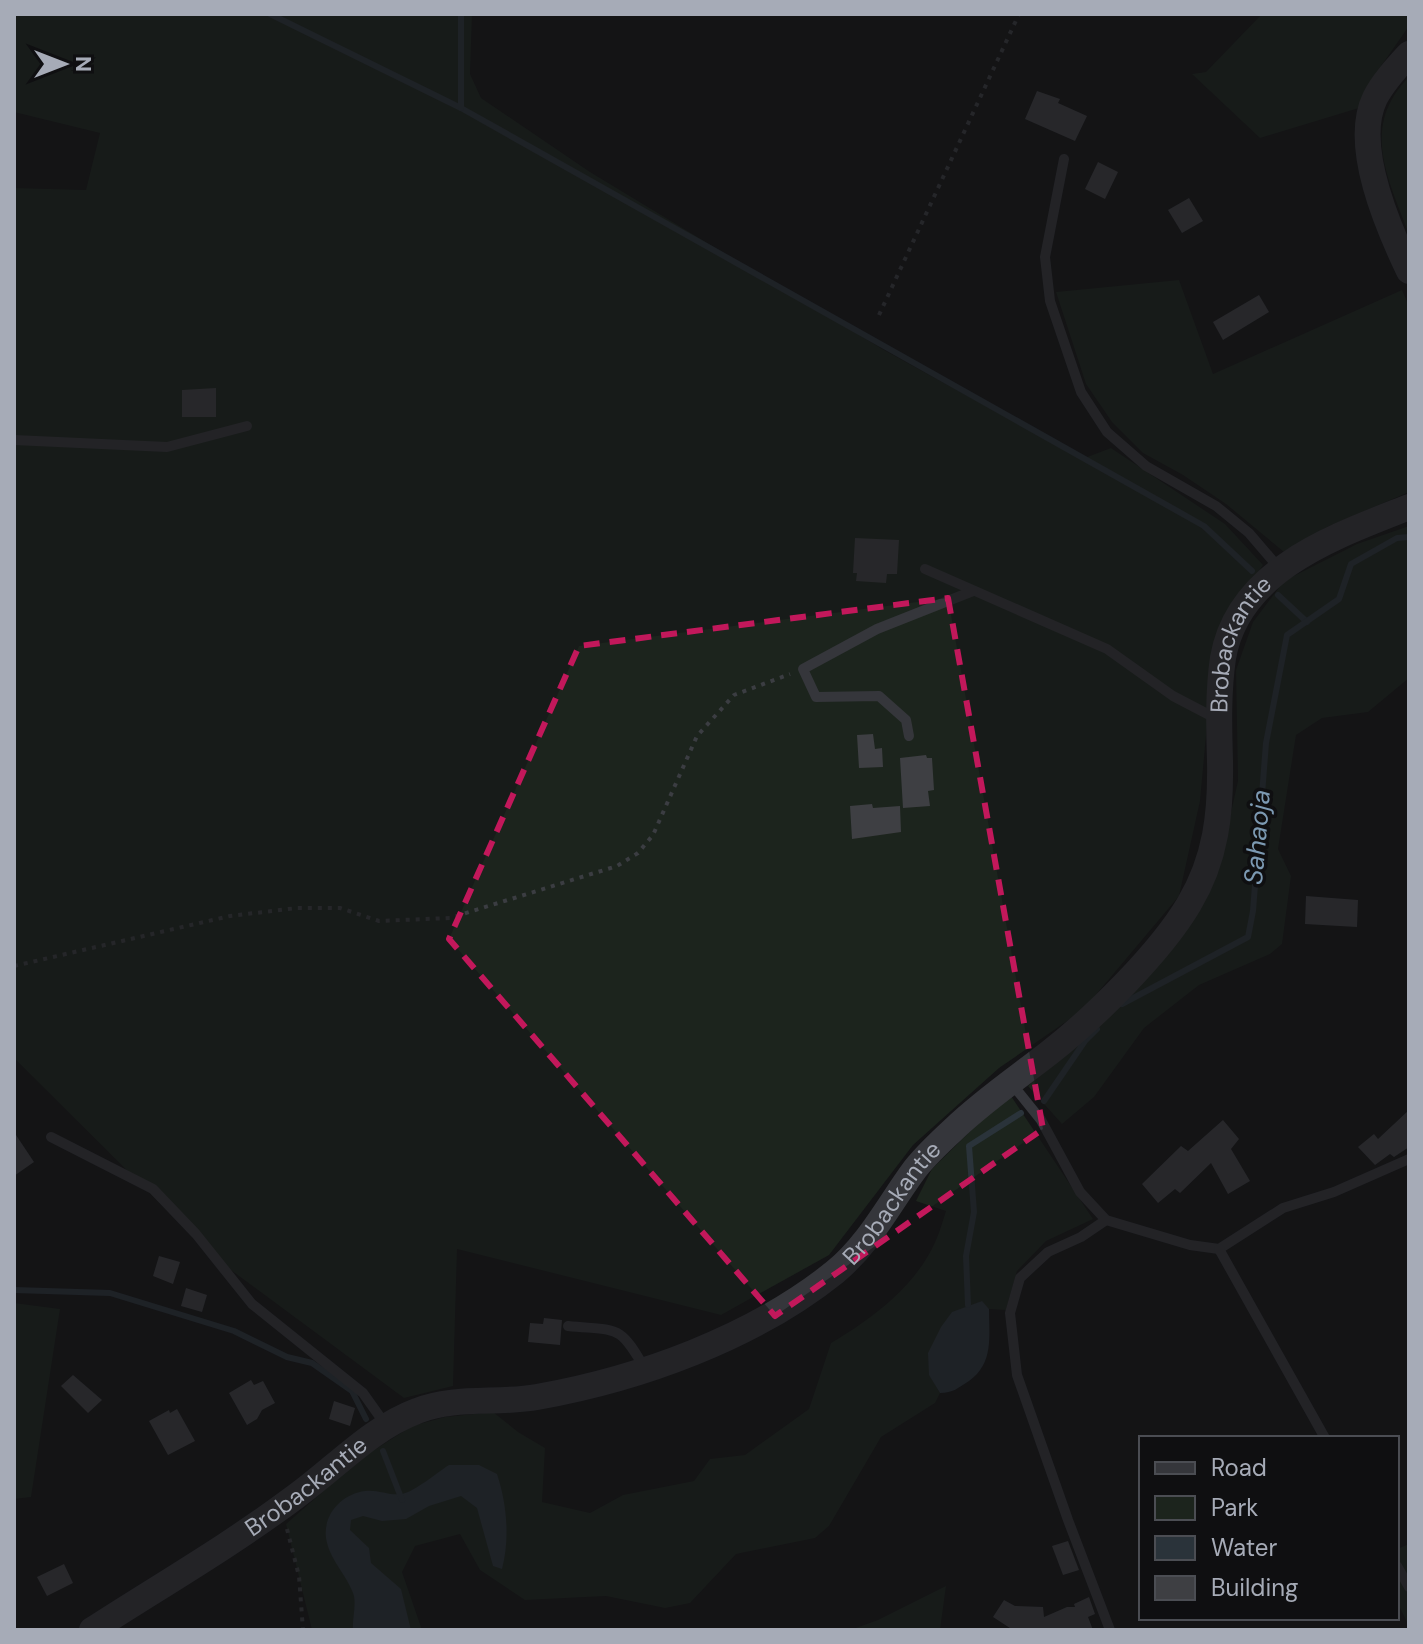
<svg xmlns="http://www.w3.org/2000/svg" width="1423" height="1644" viewBox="0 0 1423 1644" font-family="'DM Sans',sans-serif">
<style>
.green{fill:#1c241d}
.water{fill:#2a333a}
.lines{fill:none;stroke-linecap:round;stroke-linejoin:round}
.stream{stroke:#2a333a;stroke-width:6}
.building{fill:#3e3f43}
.path{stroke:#3b3d42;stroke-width:4;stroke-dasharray:4 6;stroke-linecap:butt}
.service{stroke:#35363b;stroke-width:10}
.tertiary{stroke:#35363b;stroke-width:26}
.marked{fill:none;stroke:#c2185b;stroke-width:6;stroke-dasharray:16 10;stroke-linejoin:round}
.labels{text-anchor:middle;stroke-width:7;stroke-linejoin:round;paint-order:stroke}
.street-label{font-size:24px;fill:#a6abb7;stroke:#0f0f11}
.water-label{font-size:26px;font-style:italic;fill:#7c99b2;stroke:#0f0f11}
</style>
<rect width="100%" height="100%" fill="#141416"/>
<!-- green -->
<g class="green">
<polygon points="14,14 472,14 470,74 481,98 590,172 884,350 1082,459 1111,448 1225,524 1263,565 1215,638 1200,801 1179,896 1083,1010 999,1068 913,1145 829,1255 721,1315 457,1249 453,1386 404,1398 216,1259 14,1058 14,188 86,190 100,133 14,112"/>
<polygon points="1262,14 1409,14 1409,26 1372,79 1359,108 1260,138 1192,74 1206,72"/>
<path d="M1409,77v157c-21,-56 -49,-108 0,-157z"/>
<polygon points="1179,280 1213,374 1402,290 1409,306 1409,492 1327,527 1284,552 1226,504 1183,475 1143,453 1112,422 1086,384 1056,292"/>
<polygon points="1409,526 1409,678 1368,712 1322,718 1296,735 1278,849 1291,876 1282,944 1270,954 1199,985 1144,1028 1094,1097 1062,1124 1028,1086 1139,985 1218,871 1238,781 1236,670 1253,622 1284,581 1357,544"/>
<path d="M1009,1093l84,126 -47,22 -29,30 -11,39 -17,-1 -8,-8 -51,74 10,18 -5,10 -54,34 -52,89 -14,12 -79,16 -46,49 -25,5 -59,-12 -81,4 -45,-30 -20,-36 -45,12 -13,26 20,58h-110l-26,-106 74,-65 52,-33 33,-9 48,-5 25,20 27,16 -3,54 48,11 33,-18 71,-14 16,-22 35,-4 64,-46 22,-66c41,-24 86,-58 105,-103 4,-9 7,-20 10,-29l-30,-10 16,-32z"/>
<polygon points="14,1303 60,1309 31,1497 14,1499"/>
<polygon points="1409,1544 1409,1626 1397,1602 1397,1549"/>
<polygon points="946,1586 940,1630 850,1630 878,1620"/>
</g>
<!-- water -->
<g class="water">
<path d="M982,1301l7,8c0,28 5,54 -20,72 -11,7 -16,12 -29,12l-11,-18 -1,-22 13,-26 11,-15z"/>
<path d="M449,1465h30l18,9c10,30 13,65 5,95l-9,-3 -16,-58 -16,-12 -32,10 -23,13 -24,2 -19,-5 -12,4 -1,10 19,18 2,15 30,26 10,41h-58c-1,-11 4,-27 0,-37 -7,-19 -24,-34 -27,-55 -3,-24 16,-44 39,-47 12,-2 25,5 37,3 14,-3 34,-21 47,-29z"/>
</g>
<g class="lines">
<!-- stream -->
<g class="stream">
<polyline points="270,14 461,108 1204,526 1252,571"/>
<polyline points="461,108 461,14"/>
<polyline points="1278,595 1307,622"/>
<polyline points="1122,1004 1248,937 1253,911 1266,743 1287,635 1339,599 1351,564 1397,538 1409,537"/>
<polyline points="1044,1101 1085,1041 1097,1029"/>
<polyline points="14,1290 110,1293 234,1331 287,1357 312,1363 352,1391 366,1419"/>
<polyline points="968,1305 966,1256 974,1212 969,1146 1021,1113"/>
<polyline points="383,1451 402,1500"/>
</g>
</g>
<!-- building -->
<g class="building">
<polygon points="1037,91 1060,99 1058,103 1087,116 1075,141 1025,119"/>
<polygon points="1098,162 1118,172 1105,199 1085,189"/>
<polygon points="1189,198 1203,221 1182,233 1168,210"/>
<polygon points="1259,295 1269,312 1223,340 1213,322"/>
<polygon points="216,388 216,417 182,417 182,390"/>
<polygon points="855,538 899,540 897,574 887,574 886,583 856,581 857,573 853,573"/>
<polygon points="873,734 875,749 882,748 883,767 859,768 857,735"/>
<polygon points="926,755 927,758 932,758 934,790 928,791 930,806 903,808 900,758"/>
<polygon points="872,804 873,808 900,806 901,832 852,839 850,806"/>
<polygon points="1306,896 1358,900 1357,927 1305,924"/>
<polygon points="1409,1110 1409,1147 1394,1157 1390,1154 1375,1165 1358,1147 1374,1134 1378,1139"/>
<polygon points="1223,1120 1239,1139 1231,1149 1250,1181 1228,1194 1211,1163 1180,1193 1175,1189 1158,1203 1142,1184 1181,1146 1188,1151"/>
<polygon points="14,1132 34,1162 14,1176"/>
<polygon points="159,1256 180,1262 173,1284 153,1276"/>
<polygon points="186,1288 207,1295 202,1312 181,1306"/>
<polygon points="544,1318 562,1320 560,1345 528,1342 530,1323 543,1324"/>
<polygon points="73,1375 102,1400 88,1413 61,1386"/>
<polygon points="251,1380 254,1385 263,1381 275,1403 262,1410 257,1419 247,1425 229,1393"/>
<polygon points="334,1401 355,1408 350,1426 329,1419"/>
<polygon points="177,1409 195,1441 168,1455 149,1421 169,1410 170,1413"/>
<polygon points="1068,1541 1079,1570 1063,1575 1052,1546"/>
<polygon points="64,1564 73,1583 47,1596 37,1577"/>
<polygon points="1089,1597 1095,1614 1088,1617 1093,1630 1013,1630 993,1617 1004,1600 1015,1606 1043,1607 1044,1617 1067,1607 1075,1607 1074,1604"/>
</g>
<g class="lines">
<!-- path -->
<g class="path">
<polyline points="879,315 1019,14"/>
<polyline points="14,966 230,916 297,908 340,908 379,921 450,918 617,866 638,853 653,835 697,736 734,695 790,674"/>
<polyline points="287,1529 299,1576 303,1630"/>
</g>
<!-- service -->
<g class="service">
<polyline points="1064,159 1045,257 1050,301 1081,392 1107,432 1146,466 1216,506 1249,533 1279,568"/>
<polyline points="14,440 167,447 247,426"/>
<polyline points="925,569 1107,649 1173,696 1217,719"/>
<polyline points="909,736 906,720 879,696 816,697 803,669 877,629 973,591"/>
<polyline points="1012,1084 1041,1120 1080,1192 1106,1220 1190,1245 1219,1249 1283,1208 1334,1192 1409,1159"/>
<polyline points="51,1137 153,1189 196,1234 252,1304 363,1393 385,1424"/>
<polyline points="1106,1220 1081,1237 1048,1252 1020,1278 1010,1313 1017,1375 1068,1520 1110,1630"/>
<polyline points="1219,1249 1325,1438"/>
<path d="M568,1326c50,5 51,-3 77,43"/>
<polyline points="1397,1566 1409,1587"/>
</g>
<!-- tertiary -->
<g class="tertiary">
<path d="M1409,54c-12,13 -26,28 -34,44 -23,47 13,129 34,173"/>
<path id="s1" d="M92,1630c68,-44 139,-85 203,-133 39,-28 76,-69 122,-86 37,-15 81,-7 120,-14 102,-18 216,-59 298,-125 35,-29 54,-68 80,-103 11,-14 26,-28 39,-40 29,-28 63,-51 95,-76 45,-35 111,-100 140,-149 27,-45 32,-91 31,-143 -1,-34 -2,-69 3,-103 15,-89 113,-122 186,-151"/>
</g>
</g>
<!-- marked area -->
<path d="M0 0H1423V1644H0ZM948,598l95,531 -268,187 -326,-377 130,-293z" fill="#141416" fill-opacity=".55" fill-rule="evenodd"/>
<path class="marked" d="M948,598l95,531 -268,187 -326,-377 130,-293z"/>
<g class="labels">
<!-- street labels -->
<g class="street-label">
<text dy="8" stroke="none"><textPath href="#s1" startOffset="1624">Brobackantie</textPath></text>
<text dy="8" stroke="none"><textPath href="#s1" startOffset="930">Brobackantie</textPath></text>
<text dy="8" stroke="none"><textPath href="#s1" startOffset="258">Brobackantie</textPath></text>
</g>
<!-- water labels -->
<g class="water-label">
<text transform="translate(1257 837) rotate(-85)" y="9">Sahaoja</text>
</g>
</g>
<!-- border -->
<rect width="1423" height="1644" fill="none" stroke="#a6abb7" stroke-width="32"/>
<!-- legend -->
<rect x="1139" y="1436" width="260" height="184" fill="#0f0f11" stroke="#4b4d53" stroke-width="2"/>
<rect x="1155" y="1462" width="40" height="12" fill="#35363b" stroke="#4b4d53" stroke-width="2"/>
<text x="1211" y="1476" font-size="24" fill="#a6abb7">Road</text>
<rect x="1155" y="1496" width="40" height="24" fill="#1c241d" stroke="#4b4d53" stroke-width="2"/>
<text x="1211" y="1516" font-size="24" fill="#a6abb7">Park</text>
<rect x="1155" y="1536" width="40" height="24" fill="#2a333a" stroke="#4b4d53" stroke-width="2"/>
<text x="1211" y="1556" font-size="24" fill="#a6abb7">Water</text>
<rect x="1155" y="1576" width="40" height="24" fill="#3e3f43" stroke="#4b4d53" stroke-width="2"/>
<text x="1211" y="1596" font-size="24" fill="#a6abb7">Building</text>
<!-- north arrow -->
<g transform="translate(64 64) rotate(90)" stroke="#0f0f11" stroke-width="6" paint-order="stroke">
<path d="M0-6L14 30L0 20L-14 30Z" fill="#a6abb7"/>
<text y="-12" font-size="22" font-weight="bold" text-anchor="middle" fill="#a6abb7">N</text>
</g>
</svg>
